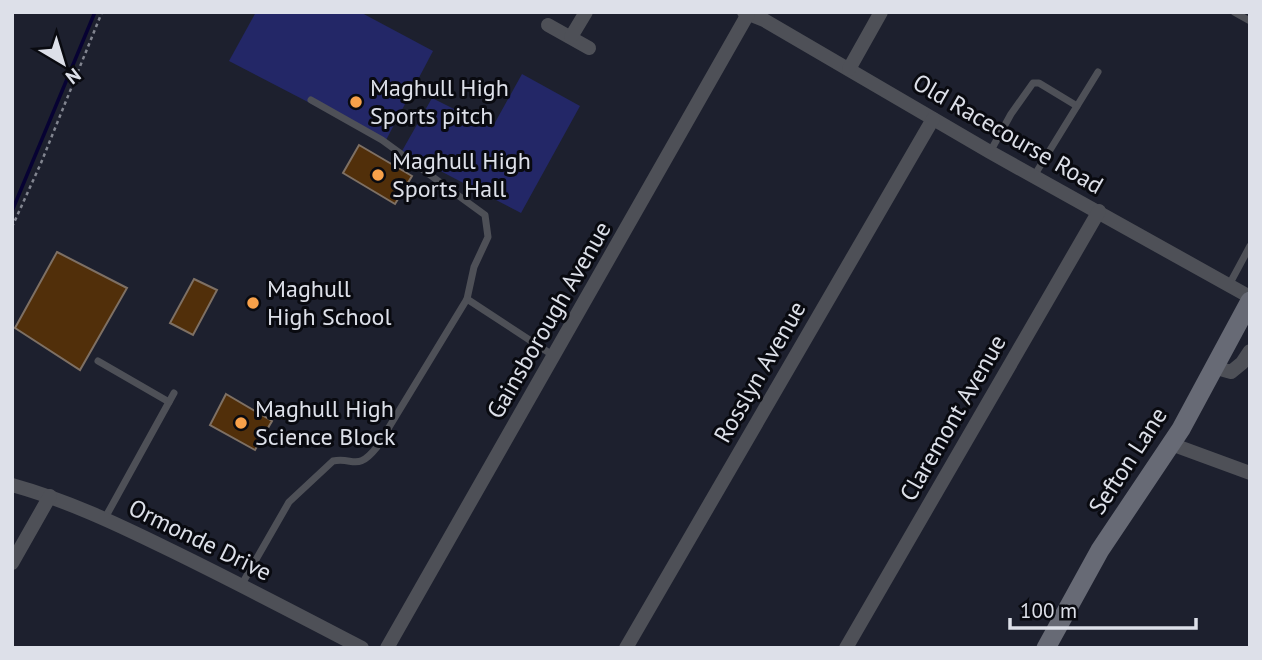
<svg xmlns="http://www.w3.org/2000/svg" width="1262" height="660" viewBox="0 0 1262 660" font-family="'PT Sans',sans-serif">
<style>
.green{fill:#232767}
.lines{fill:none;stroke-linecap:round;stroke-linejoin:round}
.stream{stroke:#070233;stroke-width:3.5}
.building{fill:#512f0a;stroke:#7e7064;stroke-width:2}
.path{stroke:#828590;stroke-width:2.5;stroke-dasharray:3.5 3.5;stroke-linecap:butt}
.lane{stroke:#4e5057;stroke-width:7}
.street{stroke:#4e5057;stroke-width:14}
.secondary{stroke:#676a75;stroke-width:19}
.poi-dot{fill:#f8a14a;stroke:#090a10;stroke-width:2.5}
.labels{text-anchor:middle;stroke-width:6;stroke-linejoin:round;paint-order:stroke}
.poi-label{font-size:24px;fill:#dde0e9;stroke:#090a10;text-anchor:start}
.street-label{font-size:24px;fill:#dde0e9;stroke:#090a10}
</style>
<rect width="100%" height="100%" fill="#1d202e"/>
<!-- green -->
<g class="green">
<polygon points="256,12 360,12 433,51 385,142 229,61"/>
<polygon points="522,74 580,106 521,213 402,151 432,98 492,128"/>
</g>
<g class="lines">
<!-- stream -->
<polyline class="stream" points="12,211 95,12"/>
</g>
<!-- building -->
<g class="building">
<polygon points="359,145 412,176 395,204 343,173"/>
<polygon points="57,252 127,288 80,370 15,328"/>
<polygon points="194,279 217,290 193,335 170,323"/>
<polygon points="226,394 272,421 255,450 210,425"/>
</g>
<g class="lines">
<!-- path -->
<polyline class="path" points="12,227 41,163 102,12"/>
<!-- lane -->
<g class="lane">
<polyline points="1234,12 1250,21"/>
<polyline points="311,100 382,140 485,215 488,237 474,267 467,299 554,356"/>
<polyline points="990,152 1011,114 1033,83 1039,83 1077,106"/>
<polyline points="1034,176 1098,72"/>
<polyline points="1229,285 1250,246"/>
<polyline points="98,361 169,402"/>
<polyline points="105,518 174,393"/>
<path d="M242,584l47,-82 44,-41c21,-4 24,11 44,-14l90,-148"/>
</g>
<!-- street -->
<g class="street">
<polyline points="744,12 764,20 990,152 1250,297"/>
<polyline points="548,25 589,48"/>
<polyline points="571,37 586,12"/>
<polyline points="849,69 881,12"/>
<polyline points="1213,367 1231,372 1242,363 1250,351"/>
<polyline points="1171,444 1250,473"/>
<path d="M12,485c54,15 103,38 154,63 66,32 131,66 196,100"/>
<polyline points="12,563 50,496"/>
<polyline points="387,648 748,14"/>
<polyline points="626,648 933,119"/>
<polyline points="846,648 1099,211"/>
</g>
<!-- secondary -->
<polyline class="secondary" points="1046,648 1100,550 1181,429 1250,301"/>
</g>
<!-- markers -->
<g class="poi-dot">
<circle cx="356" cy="102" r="7"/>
<circle cx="378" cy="175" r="7"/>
<circle cx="253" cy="303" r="7"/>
<circle cx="241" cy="423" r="7"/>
</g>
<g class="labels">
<!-- poi labels -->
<g class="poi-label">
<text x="370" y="96">Maghull High<tspan x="370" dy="28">Sports pitch</tspan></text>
<text x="392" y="169">Maghull High<tspan x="392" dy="28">Sports Hall</tspan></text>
<text x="267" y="297">Maghull<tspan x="267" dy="28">High School</tspan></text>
<text x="255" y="417">Maghull High<tspan x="255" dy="28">Science Block</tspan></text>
</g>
<!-- street labels -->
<g class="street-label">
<text transform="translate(1008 134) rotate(30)" y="8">Old Racecourse Road</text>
<text transform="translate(549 320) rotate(-60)" y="8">Gainsborough Avenue</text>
<text transform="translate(760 372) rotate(-60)" y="8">Rosslyn Avenue</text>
<text transform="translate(953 418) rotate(-60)" y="8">Claremont Avenue</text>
<text transform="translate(1128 461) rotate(-57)" y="8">Sefton Lane</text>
<text transform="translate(200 540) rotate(26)" y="8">Ormonde Drive</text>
</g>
</g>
<!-- border -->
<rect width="1262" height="660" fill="none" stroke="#dde0e9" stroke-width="28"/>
<!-- north arrow -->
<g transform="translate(63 63) rotate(142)" stroke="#090a10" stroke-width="5" paint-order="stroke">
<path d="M0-5L12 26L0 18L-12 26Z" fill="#dde0e9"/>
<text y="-10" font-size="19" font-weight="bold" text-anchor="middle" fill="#dde0e9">N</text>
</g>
<!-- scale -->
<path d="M1010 618v10h186v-10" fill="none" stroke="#dde0e9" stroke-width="3.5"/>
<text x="1020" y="618" font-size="21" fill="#dde0e9" stroke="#090a10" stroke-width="5" paint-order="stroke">100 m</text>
</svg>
